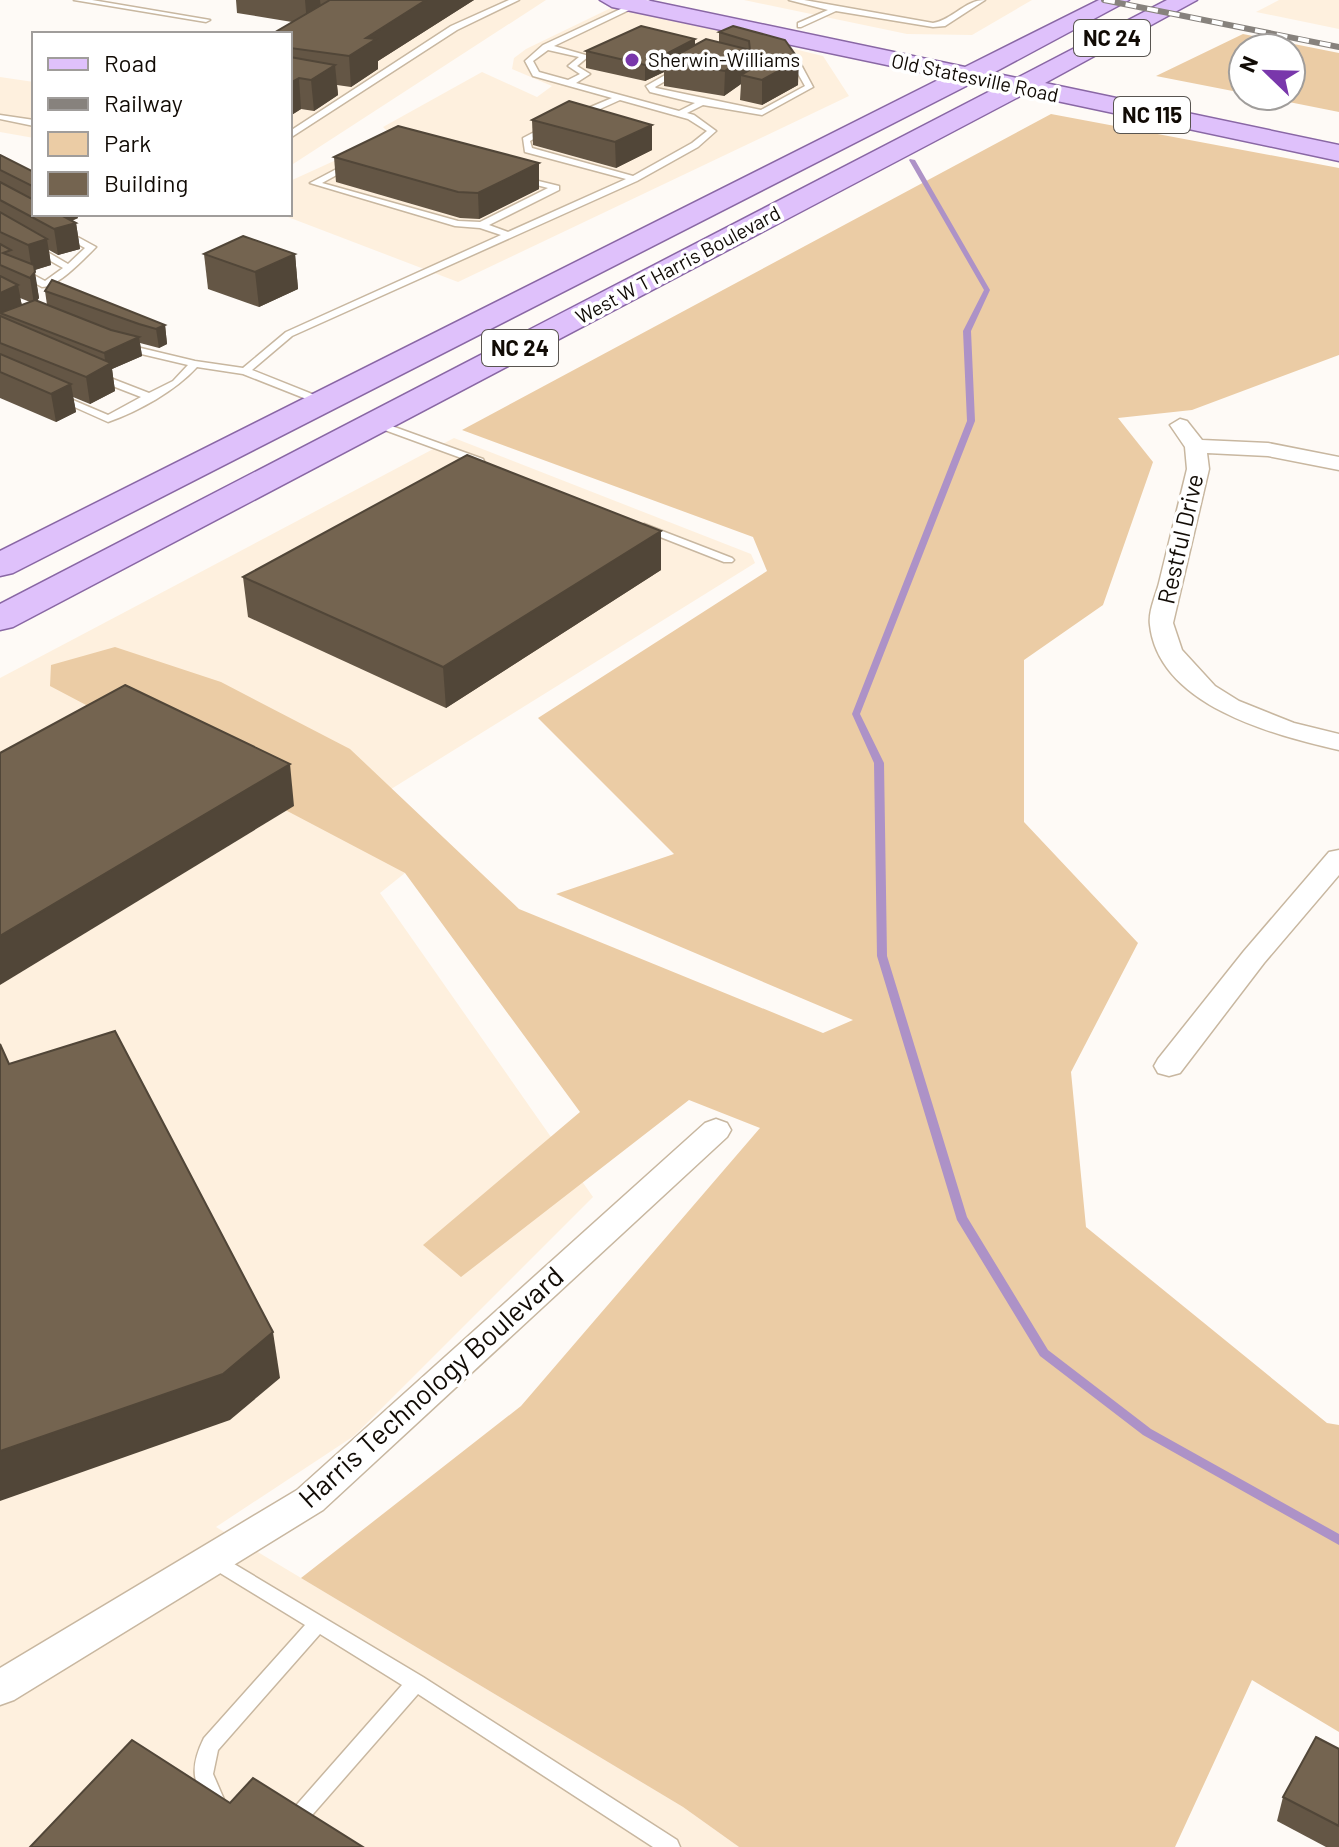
<svg xmlns="http://www.w3.org/2000/svg" width="1339" height="1847" viewBox="0 0 1339 1847" font-family="Barlow,sans-serif">
<style>
.built{fill:#fef0de}
.green{fill:#ebcca5}
.lines{fill:none;stroke-linecap:round;stroke-linejoin:round}
.stream{fill:#ad92c7;fill-rule:evenodd}
.service-casing{stroke:#c8b7a0;stroke-width:3}
.minor-casing{stroke:#c8b7a0;stroke-width:3}
.primary-casing{stroke:#8967a4;stroke-width:3}
.service{fill:#fff;fill-rule:evenodd}
.minor{fill:#fff;fill-rule:evenodd}
.primary{fill:#dfc1fb;fill-rule:evenodd}
.rail-casing{stroke:#87827d;stroke-width:6}
.rail{stroke:#fff;stroke-width:4;stroke-dasharray:11;stroke-linecap:butt}
.wall{fill:#645645;fill-rule:evenodd}
.shaded-wall{fill:#514638}
.building{fill:#746450;stroke:#514638;stroke-width:2}
.poi-dot{fill:#7937ab;stroke:#fff;stroke-width:3}
.labels{text-anchor:middle;stroke-width:7;stroke-linejoin:round;paint-order:stroke}
.far-poi-label{font-size:20px;fill:#110b05;stroke:#fff;text-anchor:start}
.far-street-label{font-size:20px;fill:#110b05;stroke:#fff}
.shield{fill:#fff;stroke:#585450;stroke-width:2}
.shield-label{font-size:22px;font-weight:bold;fill:#110b05}
.street-label{font-size:24px;fill:#110b05;stroke:#fff}
.near-street-label{font-size:28px;fill:#110b05;stroke:#fff}
</style>
<rect width="100%" height="100%" fill="#fefaf6"/>
<!-- built -->
<g class="built">
<polygon points="331,0 546,0 290,166 290,34 274,34"/>
<polygon points="744,0 1032,0 972,35 907,34"/>
<polygon points="1279,0 1339,0 1339,29 1256,12"/>
<polygon points="615,6 823,56 849,96 458,282 280,214 290,214 290,181 391,135 383,127 482,72 537,97 552,86 512,69 514,58 526,49"/>
<polygon points="0,77 34,82 34,138 0,132"/>
<polygon points="454,438 751,554 755,563 330,827 405,873 380,893 593,1197 354,1436 216,1527 683,1807 739,1847 0,1847 0,678"/>
</g>
<!-- green -->
<g class="green">
<polygon points="1243,34 1339,53 1339,112 1258,96 1291,96 1291,48 1243,48 1243,93 1156,76"/>
<polygon points="1051,114 1339,168 1339,355 1192,410 1118,418 1153,462 1103,605 1024,660 1024,822 1138,943 1071,1072 1086,1227 1327,1423 1339,1425 1339,1732 1252,1680 1175,1847 739,1847 683,1807 301,1578 521,1406 760,1128 689,1100 461,1277 423,1245 580,1112 405,873 50,686 51,665 115,647 221,682 350,749 519,909 823,1033 853,1020 556,894 674,854 538,718 767,571 753,537 462,430"/>
</g>
<g class="lines">
<!-- stream -->
<polygon class="stream" points="910,159 915,160 990,290 971,331 975,421 860,714 884,763 887,956 967,1217 1048,1350 1151,1429 1339,1534 1339,1545 1143,1435 1040,1356 957,1220 877,956 874,763 852,714 967,421 963,331 984,290 909,160"/>
<defs>
<g id="service">
<polygon points="74,0 92,0 210,20 206,22"/>
<polygon points="509,0 519,0 457,30 290,138 290,131 451,26"/>
<path d="M640,0h10l-96,46 35,10 -12,10 13,8 -14,9 103,28 16,-8 -45,-11 -4,-6 35,-20 4,2 -1,2 -29,17 1,1 105,22 44,-24 -13,-23 -10,-6 4,-2 12,4 15,28 -51,28 -59,-10 -16,8 7,2 22,16 -18,16 -61,34 -345,155 -40,34 75,30v4h-8l-76,-30 -46,-7c-22,24 -58,44 -89,55l-56,-25 5,-3 4,1 47,20 33,-18 -49,-19v-4h8l49,19 24,-12 15,-16 -68,-16 -1,-2 5,-3 71,17 48,7 43,-36 215,-97 -21,-7 -25,-2 -145,-43 38,-20 7,2 -33,18 136,38 22,1 68,-34 -30,-8v-4l41,10v4l-70,35 19,7 118,-53 -101,-27 -2,-14 21,-11 7,2 -21,12 2,7 101,28 59,-33 15,-12 -19,-12 -68,-19 -40,18h-6v-4l38,-16 -79,-22 -8,-15 18,-16zM548,50l31,7 -11,9 12,8 -12,6 -29,-8 -6,-11z"/>
<path d="M789,0h15l129,23c19,-3 32,-23 52,-23l-40,26 -12,1 -97,-16 -35,16h-3v-4l30,-13z"/>
<polygon points="0,115 34,120 34,126 0,119"/>
<path d="M63,229l33,18c-12,12 -38,40 -54,40l-42,-23v-7l45,24 18,-13 -30,-17v-4h6l29,17 17,-16 -25,-14v-4z"/>
<polygon points="375,420 483,459 484,461 483,463 475,463 371,425 371,421"/>
<polygon points="644,524 732,558 734,560 732,562 724,562 640,529 638,527"/>
<path d="M214,1552l209,125 254,163 3,7h-27l-235,-153 -119,136 -7,3 -7,-3 -3,-6 3,-6 117,-133 -82,-51 -102,116 -5,24 13,30 -3,6 -7,3 -7,-3c-16,-29 -20,-41 -5,-72l101,-113 -98,-60 -2,-5 2,-5z"/>
</g>
<g id="minor">
<path d="M1180,419l7,2 15,19 66,3 71,14v13l-71,-14 -61,-3 2,16 -36,154 9,27 33,36 24,15 55,22 45,11v16c-65,-15 -180,-44 -189,-125 -2,-13 6,-30 9,-42 9,-38 19,-76 28,-114l-2,-22 -15,-22z"/>
<polygon points="1339,850 1339,875 1264,963 1180,1073 1169,1076 1158,1073 1154,1066 1158,1059 1244,951 1329,852"/>
<polygon points="716,1119 727,1123 731,1130 727,1137 323,1510 14,1700 0,1705 0,1668 297,1490 705,1123"/>
</g>
<polygon id="primary" points="600,0 646,0 965,67 1099,0 1129,0 993,73 1017,78 1167,0 1197,0 1045,83 1339,145 1339,161 1024,94 13,627 0,630 0,604 996,88 972,83 13,573 0,576 0,551 944,77 612,7"/>
</defs>
<!-- service casing -->
<use href="#service" class="service-casing"/>
<!-- minor casing -->
<use href="#minor" class="minor-casing"/>
<!-- primary casing -->
<use href="#primary" class="primary-casing"/>
<!-- service -->
<use href="#service" class="service"/>
<!-- minor -->
<use href="#minor" class="minor"/>
<!-- primary -->
<use href="#primary" class="primary"/>
<defs>
<polyline id="rail" points="1104,0 1339,47"/>
</defs>
<!-- rail casing -->
<use href="#rail" class="rail-casing"/>
<!-- rail -->
<use href="#rail" class="rail"/>
</g>
<!-- wall -->
<g class="wall">
<polygon points="236,0 474,0 378,61 378,69 351,87 337,85 338,95 314,111 301,109 290,116 290,34 292,22 237,13"/>
<polygon points="733,26 798,85 762,105 740,100 741,84 724,96 664,86 664,72 645,81 586,68 586,51 719,43 719,32"/>
<polygon points="532,120 652,150 616,168 533,145"/>
<path d="M0,155l34,17v42l44,4 -6,3 4,2 4,26 -22,6 -9,-5 2,15 -17,5 5,28 -2,3 10,4 -2,-14 120,34 2,19 -8,4 -19,-5 2,13 -30,13 3,22 -25,13 -17,-7 3,15 -20,10 -56,-24zM20,298l10,4 -8,3z"/>
<polygon points="334,157 539,163 539,189 479,219 460,218 336,182"/>
<polygon points="204,254 295,254 298,289 259,307 208,289"/>
<polygon points="661,570 446,708 248,617 243,577"/>
<polygon points="1339,1749 1339,1847 1326,1847 1277,1821 1283,1797"/>
</g>
<!-- shaded-wall -->
<g class="shaded-wall">
<polygon points="305,0 320,0 322,15 307,24"/>
<polygon points="426,0 474,0 378,61 378,69 351,87 349,56 366,38"/>
<polygon points="695,39 695,55 664,62 664,72 645,81 645,65"/>
<polygon points="753,51 752,75 741,75 741,84 724,96 725,71"/>
<polygon points="799,60 798,85 762,105 762,80"/>
<polygon points="335,65 338,95 314,111 311,80"/>
<polygon points="299,78 301,109 290,116 290,83"/>
<polygon points="652,125 652,150 616,168 615,142"/>
<polygon points="539,163 539,189 479,219 478,193"/>
<polygon points="60,214 77,214 78,218 61,224"/>
<polygon points="76,223 80,249 58,255 54,229"/>
<polygon points="47,239 51,265 32,271 28,245"/>
<polygon points="295,254 298,289 259,307 255,272"/>
<polygon points="35,272 39,298 34,304 30,278"/>
<polygon points="18,285 23,312 0,313 0,293"/>
<polygon points="165,325 167,344 159,348 156,329"/>
<polygon points="139,337 142,356 112,369 115,391 90,404 86,377 106,366 104,353"/>
<polygon points="71,384 76,412 56,422 51,394"/>
<polygon points="661,531 661,570 446,708 443,667"/>
<polygon points="290,764 294,806 0,985 0,936"/>
<polygon points="273,1332 280,1378 230,1420 0,1501 0,1451"/>
</g>
<!-- building -->
<g class="building">
<polygon points="330,0 426,0 366,38 376,39 349,56 290,48 290,34 272,34"/>
<polygon points="641,26 695,39 645,65 586,51"/>
<polygon points="733,26 785,40 799,60 762,80 741,75 760,64 758,55 753,51 725,71 664,62 706,39 750,50 749,41 719,32"/>
<polygon points="290,57 335,65 311,80 299,78 290,83"/>
<polygon points="569,101 652,125 615,142 532,120"/>
<polygon points="398,126 539,163 478,193 458,192 334,157"/>
<polygon points="0,155 34,172 34,187 0,170"/>
<polygon points="0,182 34,200 34,214 59,214 76,223 54,229 0,200"/>
<polygon points="0,212 47,239 28,245 0,232"/>
<polygon points="243,236 295,254 255,272 204,254"/>
<polygon points="0,244 11,250 3,253 34,265 35,272 30,278 0,265"/>
<polygon points="0,276 18,285 0,293"/>
<polygon points="52,280 165,325 156,329 139,324 45,291"/>
<polygon points="35,300 111,330 139,337 104,353 0,313"/>
<polygon points="0,316 111,363 86,377 0,343"/>
<polygon points="0,354 71,384 51,394 0,372"/>
<polygon points="467,455 661,531 443,667 243,577"/>
<polygon points="125,685 290,764 0,936 0,753"/>
<polygon points="115,1031 273,1332 223,1374 0,1451 0,1044 9,1064"/>
<polygon points="1316,1737 1339,1749 1339,1826 1283,1797"/>
<polygon points="132,1740 230,1803 253,1778 363,1847 30,1847"/>
</g>
<!-- markers -->
<circle class="poi-dot" cx="632" cy="60" r="8"/>
<g class="labels">
<!-- far-poi labels -->
<g class="far-poi-label">
<text x="648" y="67">Sherwin-Williams</text>
</g>
<!-- far-street labels -->
<g class="far-street-label">
<text transform="translate(975 78) rotate(12)" y="7">Old Statesville Road</text>
<text transform="translate(678 265) rotate(-28)" y="7">West W T Harris Boulevard</text>
</g>
<!-- shield labels -->
<g class="shield">
<rect x="1074" y="20" width="76" height="36" rx="6"/>
<rect x="1114" y="97" width="76" height="36" rx="6"/>
<rect x="482" y="330" width="76" height="36" rx="6"/>
</g>
<g class="shield-label">
<text x="1112" y="46">NC 24</text>
<text x="1152" y="123">NC 115</text>
<text x="520" y="356">NC 24</text>
</g>
<!-- street labels -->
<g class="street-label">
<text transform="translate(1181 539) rotate(-77)" y="8">Restful Drive</text>
</g>
<!-- near-street labels -->
<g class="near-street-label">
<text transform="translate(431 1387) rotate(-42)" y="10">Harris Technology Boulevard</text>
</g>
</g>
<!-- legend -->
<rect x="32" y="32" width="260" height="184" fill="#ffffff" stroke="#a09d9b" stroke-width="2"/>
<rect x="48" y="58" width="40" height="12" fill="#dfc1fb" stroke="#a09d9b" stroke-width="2"/>
<text x="104" y="72" font-size="24" fill="#110b05">Road</text>
<rect x="48" y="98" width="40" height="12" fill="#87827d" stroke="#a09d9b" stroke-width="2"/>
<text x="104" y="112" font-size="24" fill="#110b05">Railway</text>
<rect x="48" y="132" width="40" height="24" fill="#ebcca5" stroke="#a09d9b" stroke-width="2"/>
<text x="104" y="152" font-size="24" fill="#110b05">Park</text>
<rect x="48" y="172" width="40" height="24" fill="#746450" stroke="#a09d9b" stroke-width="2"/>
<text x="104" y="192" font-size="24" fill="#110b05">Building</text>
<!-- north arrow -->
<g transform="translate(1267 72) rotate(293)"><circle r="38" fill="#ffffff" stroke="#a09d9b" stroke-width="2"/>
<path d="M0-6L14 30L0 20L-14 30Z" fill="#7937ab"/>
<text y="-12" font-size="22" font-weight="bold" text-anchor="middle" fill="#110b05">N</text>
</g>
</svg>
